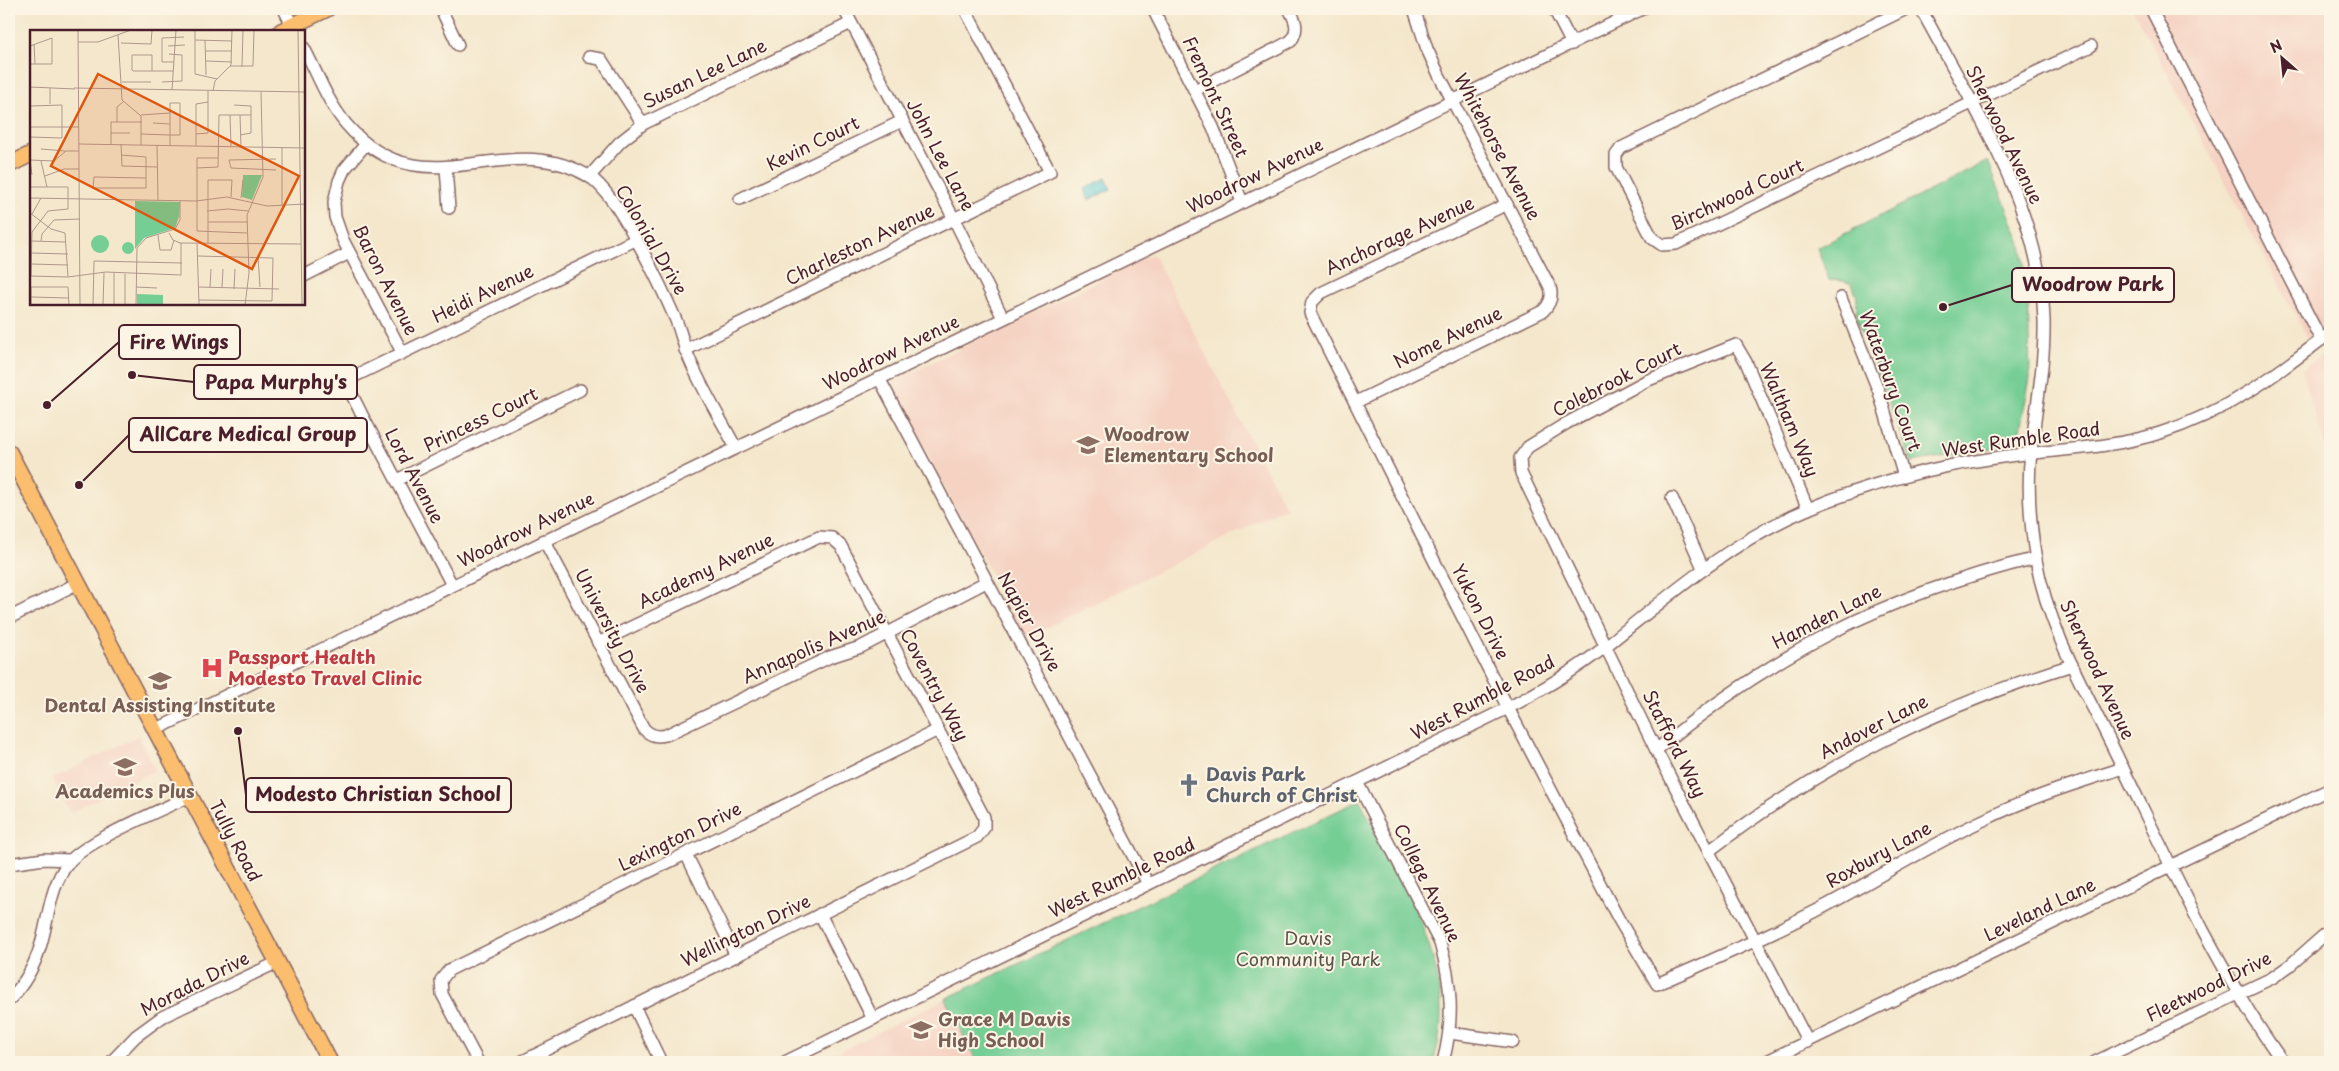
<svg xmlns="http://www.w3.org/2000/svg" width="2339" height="1071" viewBox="0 0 2339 1071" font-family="'Playpen Sans',sans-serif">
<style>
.built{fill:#f5d2c2}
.green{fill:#75ce94;stroke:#607660}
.water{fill:#5ec9d7;stroke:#547481}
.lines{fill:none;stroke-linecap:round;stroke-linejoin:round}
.minor-casing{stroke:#866563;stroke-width:14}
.major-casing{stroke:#866563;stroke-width:18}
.minor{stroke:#fff;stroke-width:11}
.major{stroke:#fbbd6e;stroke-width:15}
.labels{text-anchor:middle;stroke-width:4;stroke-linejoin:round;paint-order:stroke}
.street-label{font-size:18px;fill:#4a1f2b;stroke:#fcf5e5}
.education-label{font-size:18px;font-weight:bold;fill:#785e54;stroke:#fcf5e5;text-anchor:start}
.health-label{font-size:18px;font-weight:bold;fill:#be3a42;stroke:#fcf5e5;text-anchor:start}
.worship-label{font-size:18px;font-weight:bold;fill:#5b616d;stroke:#fcf5e5;text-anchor:start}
.park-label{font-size:18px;fill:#57544a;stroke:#fcf5e5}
.inset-road{fill:none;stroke:#b0978c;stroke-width:1}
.view{fill:#e0560e;fill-opacity:0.15;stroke:#e0560e;stroke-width:2.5}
.inset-edge{fill:none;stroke:#4a1f2b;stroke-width:2.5}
.leader{fill:none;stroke:#4a1f2b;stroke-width:2}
.callout-dot{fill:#4a1f2b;stroke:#fcf5e5;stroke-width:2}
.callout{fill:#fcf5e5;stroke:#4a1f2b;stroke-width:2}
.callout-label{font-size:19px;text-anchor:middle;font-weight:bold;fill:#4a1f2b}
</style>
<rect width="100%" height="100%" fill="#fcf5e5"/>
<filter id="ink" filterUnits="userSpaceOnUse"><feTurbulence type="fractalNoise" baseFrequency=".02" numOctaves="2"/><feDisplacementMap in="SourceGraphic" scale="10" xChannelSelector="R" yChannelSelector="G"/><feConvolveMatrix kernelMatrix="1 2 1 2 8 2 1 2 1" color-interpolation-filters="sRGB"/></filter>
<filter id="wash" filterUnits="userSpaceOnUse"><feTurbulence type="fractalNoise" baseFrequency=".0096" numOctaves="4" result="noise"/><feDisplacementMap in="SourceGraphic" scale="20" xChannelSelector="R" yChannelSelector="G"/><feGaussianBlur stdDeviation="1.12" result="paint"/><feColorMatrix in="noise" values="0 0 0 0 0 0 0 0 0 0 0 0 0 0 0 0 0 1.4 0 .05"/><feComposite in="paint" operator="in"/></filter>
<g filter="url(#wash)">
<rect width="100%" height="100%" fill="#f4e7cc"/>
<!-- built -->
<g class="built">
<polygon points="2133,9 2330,9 2330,323 2308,339"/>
<polygon points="1153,254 1286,508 1025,638 890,383"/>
<polygon points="2330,348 2330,464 2302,370"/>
<polygon points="138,736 156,770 70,813 52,779"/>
<polygon points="945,999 978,1062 818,1062"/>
</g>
<!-- green -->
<g class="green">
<polygon points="1988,161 2021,244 2028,292 2030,378 2018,440 2012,445 1912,462 1856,316 1857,297 1852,284 1843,281 1829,280 1817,248"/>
<path d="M1360,800c38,77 104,173 73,262h-456l-32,-63z"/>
</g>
<!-- water -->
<polygon class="water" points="1106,178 1111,189 1089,200 1084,189"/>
</g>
<g filter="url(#ink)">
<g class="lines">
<defs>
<g id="minor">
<polyline points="284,9 295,31"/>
<polyline points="441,9 458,45"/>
<polyline points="844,9 954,219 1003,318"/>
<polyline points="1153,9 1213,127 1242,202"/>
<polyline points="1554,9 1572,44"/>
<polyline points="1906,9 1621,148 1616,155 1616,167 1652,238 1662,245 1676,244 2091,46"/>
<path d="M1921,9c51,96 120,199 123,311 1,45 -8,87 -13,131 -4,36 -1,73 5,109 13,72 52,135 83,200 28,57 55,114 84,170 25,46 49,90 80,132"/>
<polyline points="2151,9 2321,340"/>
<path d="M304,48c13,25 24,55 42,76 78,91 158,0 244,53 28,18 71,109 85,141 6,13 8,27 14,40 13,31 31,60 47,90"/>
<polyline points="589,57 601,59 643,124"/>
<path d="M1195,90l96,-49c8,-12 5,-20 -2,-32"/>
<polyline points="366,144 344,170 339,181 334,202 335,217 343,240 402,352"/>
<polyline points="446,168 449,208"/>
<polyline points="589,177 620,142 643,124 851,23"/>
<polyline points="740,199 902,121"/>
<path d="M1507,204l-186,89 -9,9 -2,11 198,395 110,210 39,66c54,-23 108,-47 161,-74 57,-30 111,-65 170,-92 43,-21 89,-35 135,-50"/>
<polyline points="304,276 349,253"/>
<polyline points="1841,298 1879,392 1904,477"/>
<polyline points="685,350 1050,172 965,9"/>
<polyline points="879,378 1148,884"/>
<path d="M1356,402l187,-91c7,-7 10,-14 7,-24l-111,-212 -12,-26 -13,-40"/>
<polyline points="397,480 580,390"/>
<polyline points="1672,498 1703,568"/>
<polyline points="1808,509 1746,362 1736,345 1646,381 1567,423 1528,447 1520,458 1521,473 1656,750 1808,1042"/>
<path d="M544,540l100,189c7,7 13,8 22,6l164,-78 31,-10 125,-65"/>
<polyline points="452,585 362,415 349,389 349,382 355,376 635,240"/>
<polyline points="9,618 78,583"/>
<polyline points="155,730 1642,9"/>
<path d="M1656,750c119,-98 230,-155 380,-192"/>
<path d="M1357,782l83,161c12,41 14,78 3,119"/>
<path d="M1709,851c114,-87 227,-144 363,-186"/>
<polyline points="686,854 736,956"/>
<polyline points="9,864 44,859 70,860"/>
<polyline points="820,914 873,1019"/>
<path d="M9,1000c15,-15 26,-35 32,-56 8,-27 9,-59 28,-82 19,-22 92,-52 121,-66"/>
<polyline points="634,1006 661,1062"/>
<polyline points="1450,1033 1513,1042"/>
<polyline points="111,1062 136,1036 162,1017 278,962"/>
<polyline points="478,1062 442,994 441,980 449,970 938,730"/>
<polyline points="521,1062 977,837 984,828 984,817 841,546 832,538 819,537 598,643"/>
<path d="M785,1062l723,-354c34,-18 68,-38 98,-62 64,-51 125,-105 202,-137 60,-25 124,-42 187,-51 56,-9 111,-8 165,-25 67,-21 116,-58 170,-100"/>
<polyline points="1765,1062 2330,789"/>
<polyline points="2095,1062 2272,978 2289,966 2330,930"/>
</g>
<g id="major">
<polyline points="281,31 327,9"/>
<polyline points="9,165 31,154"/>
<polyline points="9,452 330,1062"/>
</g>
</defs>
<!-- minor casing -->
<use href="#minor" class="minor-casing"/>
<!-- major casing -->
<use href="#major" class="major-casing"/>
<!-- minor -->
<use href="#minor" class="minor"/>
<!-- major -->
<use href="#major" class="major"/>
</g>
</g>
<!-- icons -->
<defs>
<symbol id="school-bare" viewBox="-9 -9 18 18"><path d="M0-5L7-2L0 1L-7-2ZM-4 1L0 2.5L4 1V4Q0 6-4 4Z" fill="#8d6e63" stroke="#fcf5e5" stroke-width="2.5" paint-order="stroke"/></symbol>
<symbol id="hospital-bare" viewBox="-9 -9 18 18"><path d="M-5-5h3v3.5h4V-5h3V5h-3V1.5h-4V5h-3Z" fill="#e0444e" stroke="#fcf5e5" stroke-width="2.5" paint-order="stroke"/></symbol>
<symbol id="church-bare" viewBox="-9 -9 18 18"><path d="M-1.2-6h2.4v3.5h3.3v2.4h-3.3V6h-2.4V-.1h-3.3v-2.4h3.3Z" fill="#6b7280" stroke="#fcf5e5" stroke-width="2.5" paint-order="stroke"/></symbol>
</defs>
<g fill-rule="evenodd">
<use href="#school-bare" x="1072" y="429" width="32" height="32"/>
<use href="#hospital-bare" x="196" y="652" width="32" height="32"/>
<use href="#school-bare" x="144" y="665" width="32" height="32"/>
<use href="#school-bare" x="109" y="751" width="32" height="32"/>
<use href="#church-bare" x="1173" y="769" width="32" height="32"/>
<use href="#school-bare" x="905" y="1014" width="32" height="32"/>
</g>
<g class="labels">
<!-- street labels -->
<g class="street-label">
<text transform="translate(705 74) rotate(-26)" y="6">Susan Lee Lane</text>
<text transform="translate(1215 97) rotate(65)" y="6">Fremont Street</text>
<text transform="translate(2004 135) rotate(64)" y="6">Sherwood Avenue</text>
<text transform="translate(813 144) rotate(-26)" y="6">Kevin Court</text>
<text transform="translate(1497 147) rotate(62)" y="6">Whitehorse Avenue</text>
<text transform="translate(940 155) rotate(62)" y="6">John Lee Lane</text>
<text transform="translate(1255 176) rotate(-26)" y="6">Woodrow Avenue</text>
<text transform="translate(1737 195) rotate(-25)" y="6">Birchwood Court</text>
<text transform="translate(1400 236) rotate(-25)" y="6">Anchorage Avenue</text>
<text transform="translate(651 240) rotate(60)" y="6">Colonial Drive</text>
<text transform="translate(860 245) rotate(-26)" y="6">Charleston Avenue</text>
<text transform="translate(385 280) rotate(63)" y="6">Baron Avenue</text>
<text transform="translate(483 294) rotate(-26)" y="6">Heidi Avenue</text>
<text transform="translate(1448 338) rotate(-26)" y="6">Nome Avenue</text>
<text transform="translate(891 353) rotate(-26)" y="6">Woodrow Avenue</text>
<text transform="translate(1617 380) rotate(-27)" y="6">Colebrook Court</text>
<text transform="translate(1890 381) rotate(70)" y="6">Waterbury Court</text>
<text transform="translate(481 420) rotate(-26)" y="6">Princess Court</text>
<text transform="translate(1789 420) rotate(67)" y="6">Waltham Way</text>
<text transform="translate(2021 440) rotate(-8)" y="6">West Rumble Road</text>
<text transform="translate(414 476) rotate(62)" y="6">Lord Avenue</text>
<text transform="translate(526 530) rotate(-26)" y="6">Woodrow Avenue</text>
<text transform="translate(706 571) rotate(-26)" y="6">Academy Avenue</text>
<text transform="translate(1480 612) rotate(63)" y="6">Yukon Drive</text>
<text transform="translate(1827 617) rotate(-27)" y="6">Hamden Lane</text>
<text transform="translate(1029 622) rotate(61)" y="6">Napier Drive</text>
<text transform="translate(612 631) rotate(62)" y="6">University Drive</text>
<text transform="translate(814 647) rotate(-24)" y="6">Annapolis Avenue</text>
<text transform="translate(2097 670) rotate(65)" y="6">Sherwood Avenue</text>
<text transform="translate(934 685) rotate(62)" y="6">Coventry Way</text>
<text transform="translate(1483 698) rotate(-28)" y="6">West Rumble Road</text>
<text transform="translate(1874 727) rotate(-27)" y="6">Andover Lane</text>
<text transform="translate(1674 744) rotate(63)" y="6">Stafford Way</text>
<text transform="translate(680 837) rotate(-26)" y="6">Lexington Drive</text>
<text transform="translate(235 841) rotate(62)" y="6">Tully Road</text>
<text transform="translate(1879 855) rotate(-29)" y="6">Roxbury Lane</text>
<text transform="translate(1122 878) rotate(-26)" y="6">West Rumble Road</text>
<text transform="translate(1427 883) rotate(64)" y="6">College Avenue</text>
<text transform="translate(2040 910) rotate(-26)" y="6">Leveland Lane</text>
<text transform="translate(746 931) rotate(-26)" y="6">Wellington Drive</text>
<text transform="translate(195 984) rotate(-27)" y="6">Morada Drive</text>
<text transform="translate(2209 987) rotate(-26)" y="6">Fleetwood Drive</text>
</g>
<!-- education labels -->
<g class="education-label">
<text x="1104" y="441">Woodrow<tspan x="1104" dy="21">Elementary School</tspan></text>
<text x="160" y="712" text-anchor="middle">Dental Assisting Institute</text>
<text x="125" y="798" text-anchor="middle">Academics Plus</text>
<text x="938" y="1026">Grace M Davis<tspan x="938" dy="21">High School</tspan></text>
</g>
<!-- health labels -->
<g class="health-label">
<text x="228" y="664">Passport Health<tspan x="228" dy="21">Modesto Travel Clinic</tspan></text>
</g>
<!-- worship labels -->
<g class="worship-label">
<text x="1206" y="781">Davis Park<tspan x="1206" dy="21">Church of Christ</tspan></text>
</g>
<!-- park labels -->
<g class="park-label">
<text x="1308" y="945">Davis<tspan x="1308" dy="21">Community Park</tspan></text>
</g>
</g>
<!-- overview -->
<g transform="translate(30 30)">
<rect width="275" height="275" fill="#f4e7cc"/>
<path d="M213,145h19l-10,25 -10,-3zM105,171l45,1 -1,15 -4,11 -31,10 -9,11zM61 214a9 9 0 1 1 18 0a9 9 0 1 1-18 0ZM92 218a6 6 0 1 1 12 0a6 6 0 1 1-12 0ZM107,264l26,1v10h-26z" fill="#75ce94"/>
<path class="inset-road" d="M48,0l2,275M165,0v44l22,5M268,0l4,275M88,5l4,65 19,16v29M165,10l37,1M175,10l1,35M48,12h20l33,-12M91,13l30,1 1,-14M4,14l1,20M0,16l22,-8v26h-22M138,16l17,-1M175,21h27M176,31l26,1M144,32h-12v-24l22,-1M200,36h23l1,-36M212,37l1,-37M122,41v-16h-20v15l1,1h40M92,52h29M132,52l20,-1v-26l-13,-1M0,57l45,2M44,58l231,4M142,60l4,-60M183,61l2,-10 16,-16 1,-35M20,74v-16M204,75l17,1v27l-11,2M0,76l32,-1v33l-32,-1M111,85l29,-2M200,85l1,32M210,85l1,32M87,92v-15l6,-5M123,93l17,1M0,97h49M81,103h19M111,104l28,1h11v-32h-10v42M166,104l12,-1v-42M49,114l226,4M81,114v-22h31M91,114l1,22 35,1M127,115l1,55M166,116v-42l12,-2M252,117v58M11,119l24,2M91,125l25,2v31h-53l1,-11 52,1M188,128h-21v73l50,2M11,131l6,26M167,138l21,-1 1,-52h32M246,140l-45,-2 -2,-8 47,-1M2,145l-2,-15 24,1 12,-10h13M15,146l19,-7h15M0,168l166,3 31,-4 40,9 38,-2M0,168v-11h38v22l-20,2 -16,21 -1,44M211,168l2,-18M177,181l21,-2 20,2M0,183l21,16 14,4 3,44M2,184l9,-16M178,192h39M139,203l4,7 7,3 121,1M128,205l2,15h11l3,-10M0,211l36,1M11,211l1,-7 12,-14 26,-1M167,213l2,62M178,213v-63h24l-1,17M1,223l37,1M168,226l75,2 -1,43 -73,-1M228,226l2,31M1,234l37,1M95,244v31M0,246l38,1 38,-5 75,3v-32M0,257h38l1,18M1,257v18M106,257l21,1M168,257l81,2M180,257l1,-18M192,257l1,-18M204,259l1,-20M1,267l38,1M63,275l1,-44 88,2M73,275l1,-32M84,275v-32M106,275l1,-57 9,-10 29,-9 5,-9v-19M215,275l4,-32 -2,-58 16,-38 -2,-85"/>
<path class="view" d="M68,44l201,102 -47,93 -201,-103z"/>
<rect width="275" height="275" class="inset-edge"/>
</g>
<!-- callouts -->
<path class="leader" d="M1943 307L2012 285M47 405L119 342M132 375L194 382M79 485L129 435M238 731L246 795"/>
<g class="callout-dot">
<circle cx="1943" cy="307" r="5"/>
<circle cx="47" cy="405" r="5"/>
<circle cx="132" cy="375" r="5"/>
<circle cx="79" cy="485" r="5"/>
<circle cx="238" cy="731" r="5"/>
</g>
<g class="callout">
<rect x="2012" y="268" width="162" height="34" rx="5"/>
<rect x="119" y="325" width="121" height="34" rx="5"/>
<rect x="194" y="365" width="163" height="34" rx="5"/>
<rect x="129" y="418" width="238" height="34" rx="5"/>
<rect x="246" y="778" width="265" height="34" rx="5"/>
</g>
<g class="callout-label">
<text x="2093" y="291">Woodrow Park</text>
<text x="179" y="349">Fire Wings</text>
<text x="276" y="389">Papa Murphy's</text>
<text x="248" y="441">AllCare Medical Group</text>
<text x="378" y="801">Modesto Christian School</text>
</g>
<!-- margin -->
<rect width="2339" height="1071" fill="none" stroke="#fcf5e5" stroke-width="30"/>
<!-- north arrow -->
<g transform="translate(2282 58) rotate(333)" stroke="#fcf5e5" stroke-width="4" paint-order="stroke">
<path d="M0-4L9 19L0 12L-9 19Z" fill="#4a1f2b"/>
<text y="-8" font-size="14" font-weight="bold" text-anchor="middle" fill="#4a1f2b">N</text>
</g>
</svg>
